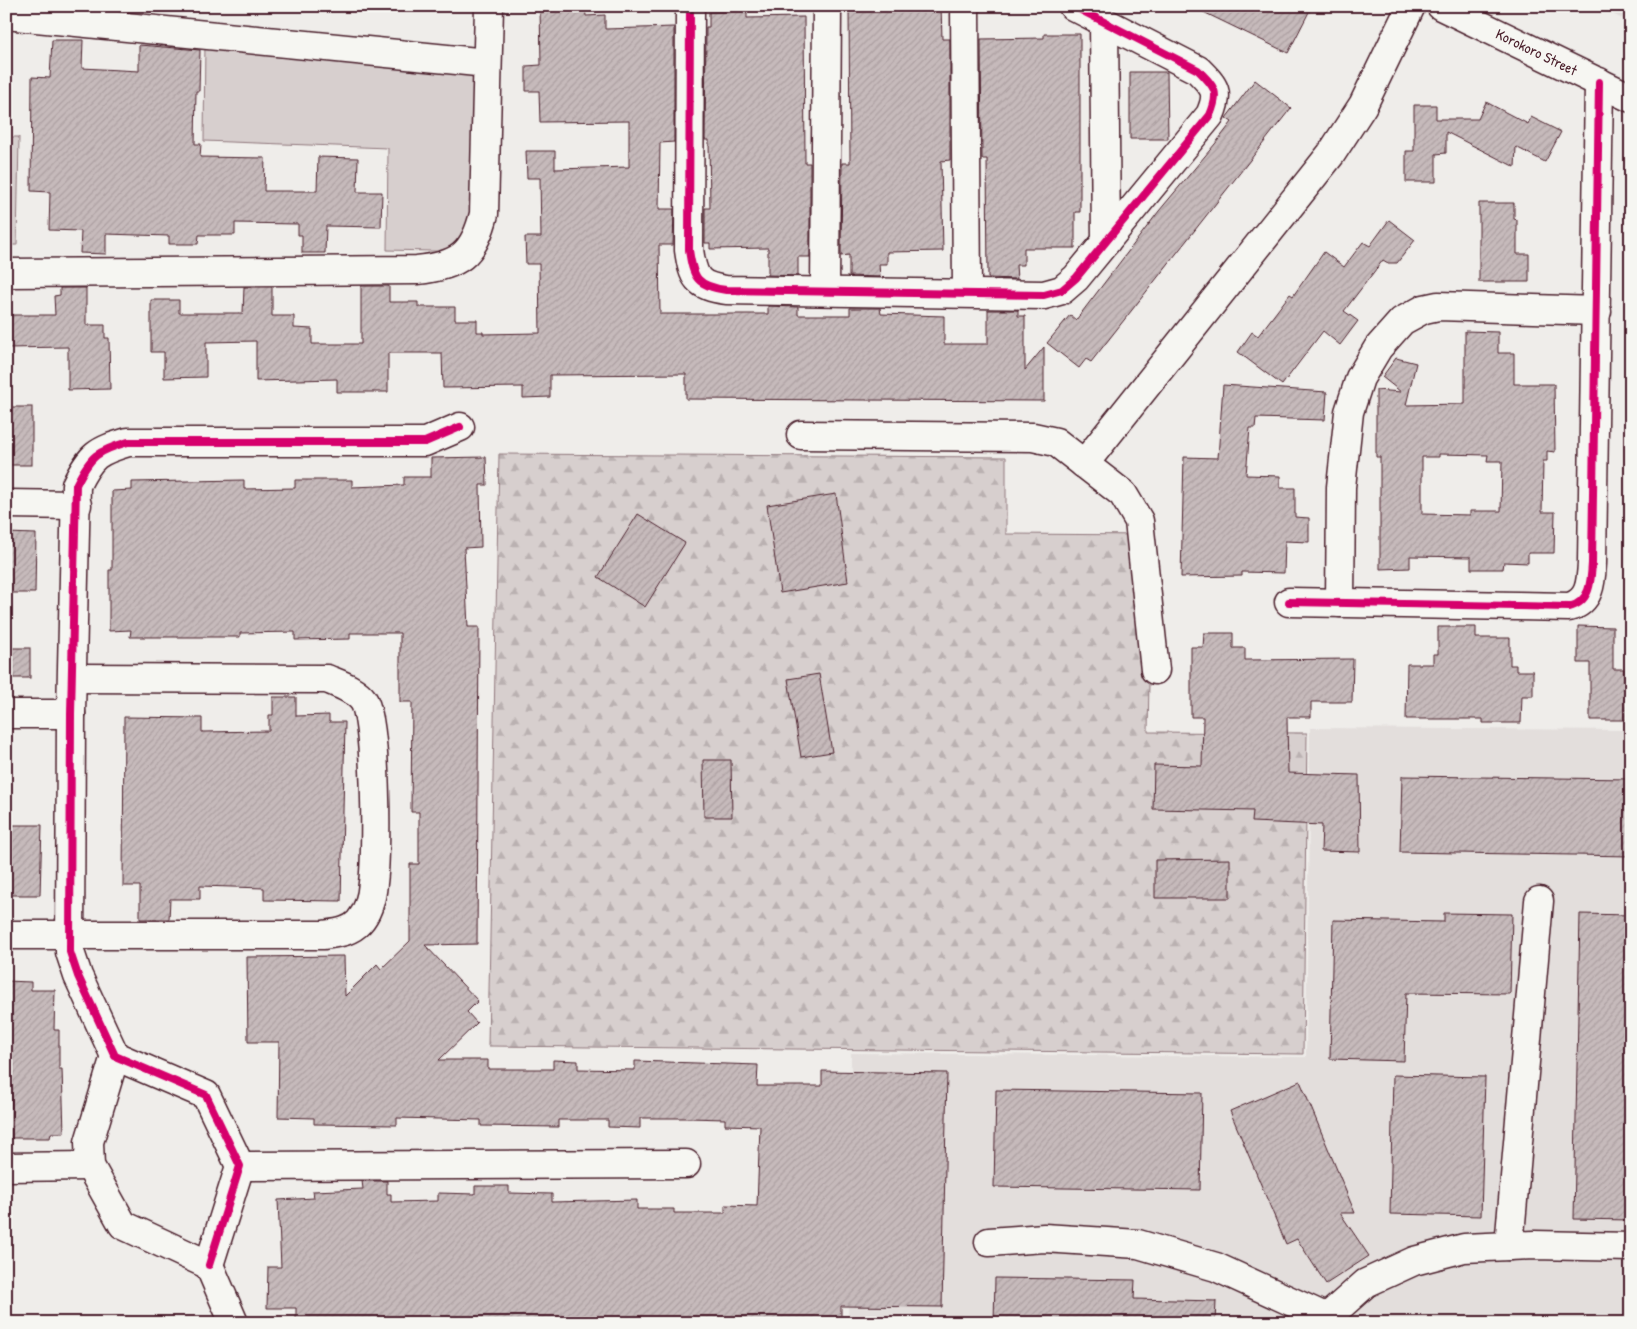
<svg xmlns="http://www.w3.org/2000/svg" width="1637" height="1329" viewBox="0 0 1637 1329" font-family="'Patrick Hand',sans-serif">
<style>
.built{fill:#e3dedc}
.green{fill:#d7cfce;stroke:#90777c}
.forest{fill:url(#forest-firs);stroke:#90777c}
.building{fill:url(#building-hatch);stroke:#4a1f2b;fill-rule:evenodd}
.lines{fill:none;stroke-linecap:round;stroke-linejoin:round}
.minor-casing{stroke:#4a1f2b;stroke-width:31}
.minor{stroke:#f6f6f2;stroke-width:28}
.cycleway-casing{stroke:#f6f6f2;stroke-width:11}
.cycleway{stroke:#d6006c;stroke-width:8}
.labels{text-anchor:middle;stroke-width:5;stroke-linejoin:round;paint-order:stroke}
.street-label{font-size:15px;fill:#4a1f2b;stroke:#f6f6f2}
</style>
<defs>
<pattern id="forest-firs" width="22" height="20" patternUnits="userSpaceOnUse" patternTransform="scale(1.25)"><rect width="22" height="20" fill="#d7cfce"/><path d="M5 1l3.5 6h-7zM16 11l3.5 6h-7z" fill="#bab1b1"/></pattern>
<pattern id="building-hatch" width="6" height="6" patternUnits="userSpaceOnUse" patternTransform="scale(1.25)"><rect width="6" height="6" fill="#c6babb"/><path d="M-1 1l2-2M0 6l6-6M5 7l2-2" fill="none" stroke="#ac9fa1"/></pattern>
</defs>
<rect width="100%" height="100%" fill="#efedea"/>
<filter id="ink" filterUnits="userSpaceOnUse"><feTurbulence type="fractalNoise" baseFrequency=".02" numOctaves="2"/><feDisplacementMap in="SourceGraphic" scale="10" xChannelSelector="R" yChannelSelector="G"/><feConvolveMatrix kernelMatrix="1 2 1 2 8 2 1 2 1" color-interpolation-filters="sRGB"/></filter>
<g filter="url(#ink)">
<!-- built -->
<g class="built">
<polygon points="1596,6 1631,6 1631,23"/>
<polygon points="1310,728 1631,730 1631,1323 848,1323 851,1053 1306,1057"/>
</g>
<!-- green -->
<g class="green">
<polygon points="205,41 464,67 475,81 475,252 387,250 388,148 204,141"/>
<polygon points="6,137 19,137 17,245 6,245"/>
</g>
<!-- forest -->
<polygon class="forest" points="499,454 1006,457 1006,534 1152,535 1148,732 1307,733 1303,1054 488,1046"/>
<!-- building -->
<g class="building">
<polygon points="540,6 585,6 586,16 605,15 605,29 674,27 674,142 660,143 659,209 674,209 673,245 659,245 660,314 768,314 768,306 798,307 798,315 850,315 850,308 880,308 881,314 944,316 944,344 988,344 988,310 1018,310 1018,316 1025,316 1025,370 1044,347 1044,401 686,399 686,374 550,375 550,397 523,398 523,387 443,388 442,353 388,353 388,392 337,392 337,379 256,381 256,341 206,342 206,377 164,378 164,352 151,352 151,300 179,300 179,313 243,313 244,287 272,287 272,316 294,316 294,328 312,329 312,344 361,344 361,286 389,286 389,302 418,302 418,307 455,307 455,320 477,320 477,332 483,332 483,334 540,333 539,264 526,264 525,237 541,237 540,178 527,178 526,151 555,151 555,169 629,167 629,121 540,122 539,91 526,91 526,66 541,65"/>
<polygon points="849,6 941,6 942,39 950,39 950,160 941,161 943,251 887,252 887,264 879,264 880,277 849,276 849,255 841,256 842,163 850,163"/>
<polygon points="1191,6 1312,6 1288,53"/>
<polygon points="747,11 747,18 804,17 805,163 810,163 810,257 798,257 798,276 768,275 768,248 710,249 710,243 705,243 705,208 710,208 709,140 705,140 706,27 709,27 709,12"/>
<polygon points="1044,34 1080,34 1080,212 1075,212 1075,248 1024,248 1024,265 1016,265 1017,279 988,278 987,159 982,159 981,39 1044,38"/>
<polygon points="52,40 83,40 82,68 139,71 139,45 200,50 199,91 196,91 195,144 201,144 200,157 265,158 264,191 317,191 318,157 358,158 357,192 382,192 381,227 326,226 325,253 302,253 302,235 298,235 298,224 235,223 235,235 199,235 198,244 169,244 169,236 106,234 106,254 80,253 81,231 49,230 50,192 31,191 32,77 50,78"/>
<polygon points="1130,72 1167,72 1168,139 1130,139"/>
<polygon points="1255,80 1291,108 1091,362 1086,359 1079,368 1047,343 1070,315 1076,320 1159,211 1215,144 1232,122 1226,118"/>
<polygon points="1486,102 1528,124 1531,117 1561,132 1545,162 1516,147 1515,167 1446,132 1446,153 1436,154 1436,182 1406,182 1406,151 1414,151 1414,105 1436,105 1436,119 1478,119"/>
<polygon points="1479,203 1514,203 1514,219 1517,220 1517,254 1529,254 1529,282 1479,282"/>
<polygon points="1389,220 1415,240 1397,263 1388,263 1383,260 1344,311 1358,321 1340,345 1323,331 1282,385 1238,352 1252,332 1258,336 1290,294 1293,296 1324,252 1344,267 1363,242 1370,246"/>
<polygon points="60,288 86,288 86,325 105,325 105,338 109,338 110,389 68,390 68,347 6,348 6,315 55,315 54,296 60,295"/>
<path d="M1465,331l33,1v21h16v31h40l1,68 -8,-1v10h-4l-1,51h13l-1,41h-26v10l-24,-1 -1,7h-32v-12l-61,-1v12l-30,1v-112h-4v-67l25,2 -19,-15 14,-19 20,5 -10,42 59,-1zM1439,454l49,1 -1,6h15l-1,50h-31v4l-48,-1v-57h17z"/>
<polygon points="1223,385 1327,392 1325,420 1256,418 1255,428 1250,428 1246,475 1280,476 1280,488 1295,488 1295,517 1309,518 1309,542 1285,541 1284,573 1242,572 1242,576 1181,577 1184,457 1218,458"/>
<rect x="6" y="407" width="26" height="58"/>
<polygon points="486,457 487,485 480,485 481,547 464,548 468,627 479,627 477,944 425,945 478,1001 467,1012 477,1023 439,1060 488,1060 488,1069 553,1069 553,1060 578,1061 578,1069 635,1070 635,1061 758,1065 757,1086 822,1086 822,1071 947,1073 942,1307 841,1306 841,1323 687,1321 687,1323 296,1323 296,1308 267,1308 268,1267 281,1267 278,1200 314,1198 313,1191 363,1189 362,1181 387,1181 387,1194 391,1194 391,1202 438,1201 438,1193 475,1194 475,1186 509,1186 509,1193 552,1194 552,1202 637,1200 637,1209 674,1209 674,1213 725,1213 725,1205 757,1206 760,1126 725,1125 725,1119 688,1118 640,1118 640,1128 608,1127 608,1120 558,1120 558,1127 481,1126 481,1120 397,1118 397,1125 314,1124 314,1118 278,1117 279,1042 248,1042 247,957 344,956 345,996 377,964 381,969 410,941 410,864 419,864 419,812 411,812 412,702 400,702 400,633 350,633 350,639 295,640 295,632 240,633 240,637 130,637 131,630 109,631 109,570 112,570 112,491 132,490 132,482 244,480 244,489 295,488 295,480 352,480 352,487 404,485 404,477 431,477 431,458"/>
<polygon points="836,494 848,582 780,593 767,505"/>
<polygon points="638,514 685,543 645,607 598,577"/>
<polygon points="6,533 36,534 35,593 6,593"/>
<polygon points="1578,626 1613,627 1613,669 1624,669 1624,690 1627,689 1626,720 1590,720 1590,663 1578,663"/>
<polygon points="1438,627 1476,627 1476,638 1510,638 1510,665 1516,665 1516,671 1533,671 1533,696 1522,696 1521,723 1483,723 1483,719 1406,719 1407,664 1433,664 1433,654 1438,654"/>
<polygon points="1204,633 1233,633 1233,648 1245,648 1245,660 1353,659 1352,702 1311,702 1311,717 1287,717 1288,773 1359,775 1360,852 1321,851 1322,825 1252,822 1253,811 1153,809 1154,765 1202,766 1203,717 1191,717 1191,647 1203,647"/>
<rect x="6" y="648" width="24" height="30"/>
<polygon points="819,674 832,752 801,757 788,679"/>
<polygon points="273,697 296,697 296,716 329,715 329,722 345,722 341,901 264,900 264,888 200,886 200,899 170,899 169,919 140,919 140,886 123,886 124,717 202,718 202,732 269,731 269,715 273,715"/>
<polygon points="703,760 731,760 732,817 704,817"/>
<polygon points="1402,776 1631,779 1631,856 1400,852"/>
<polygon points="6,825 42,825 40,895 6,895"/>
<polygon points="1230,859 1230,898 1155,898 1155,860"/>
<polygon points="1444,913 1512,914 1510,994 1406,993 1404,1061 1330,1059 1333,920 1444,922"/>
<polygon points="1580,914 1631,915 1631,1220 1574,1219"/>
<polygon points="6,981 31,982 31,990 55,990 54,1030 59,1030 59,1069 62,1069 64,1133 51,1133 50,1138 11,1138 12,1055 6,1055"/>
<polygon points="1393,1075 1485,1077 1481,1216 1390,1214"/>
<polygon points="1300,1081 1355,1213 1340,1213 1369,1256 1326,1284 1297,1239 1286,1244 1230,1111"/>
<polygon points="996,1090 1202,1093 1200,1190 994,1187"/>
<polygon points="995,1278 1135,1280 1134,1299 1216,1301 1215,1323 994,1323"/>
</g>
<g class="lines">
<defs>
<g id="minor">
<path d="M690,6l-1,244c4,28 8,36 37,40l318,5 18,-5 14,-12 134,-163c10,-23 5,-28 -12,-45l-125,-64"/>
<polyline points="965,6 967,293"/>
<path id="s1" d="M1441,6l190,92"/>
<polyline points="6,15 487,63"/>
<polyline points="1104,22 1106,242"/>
<path d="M6,273l411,-3c41,-4 57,-15 67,-56l5,-208"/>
<polyline points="825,291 827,6"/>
<polyline points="801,435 1033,437 1056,442 1123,494 1139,521 1155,670"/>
<polyline points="1084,464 1331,154 1363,105 1411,6"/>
<polyline points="6,504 77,505"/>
<path d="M1289,602l280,5c21,-5 22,-25 23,-44l7,-481"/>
<polyline points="1340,603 1341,487 1349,412 1360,378 1378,348 1402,321 1424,309 1438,306 1597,311"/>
<polyline points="6,714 71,714"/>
<path d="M6,935h318c13,-2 26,-3 35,-13 9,-10 13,-26 14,-39 4,-28 4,-164 -10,-183 -8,-11 -24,-16 -36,-21l-254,-1"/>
<polyline points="115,1056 89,1142 90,1166 123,1225 209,1265"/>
<polyline points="240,1166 686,1164"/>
<polyline points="6,1167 90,1166"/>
<polyline points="989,1242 1044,1238 1138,1244 1216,1267 1325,1317"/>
<polyline points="1509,1246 1539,901"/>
<path d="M209,1265l31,-99 -34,-71 -91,-39 -37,-80 -8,-24 1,-238 5,-229c15,-30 21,-34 52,-43h297l35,-15"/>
<polyline points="209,1265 234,1323"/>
<polyline points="1321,1323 1366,1283 1414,1261 1464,1248 1534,1245 1631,1247"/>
</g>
</defs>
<!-- minor casing -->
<use href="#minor" class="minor-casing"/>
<!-- minor -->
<use href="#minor" class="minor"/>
<defs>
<g id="cycleway">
<path d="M690,6l-1,244c4,28 8,36 37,40l318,5 18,-5 14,-12 134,-163c10,-23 5,-28 -12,-45l-125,-64"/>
<path d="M1289,602l280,5c21,-5 22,-25 23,-44l7,-481"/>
<path d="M209,1265l31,-99 -34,-71 -91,-39 -37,-80 -8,-24 1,-238 5,-229c15,-30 21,-34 52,-43h297l35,-15"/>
</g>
</defs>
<!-- cycleway casing -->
<use href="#cycleway" class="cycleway-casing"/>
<!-- cycleway -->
<use href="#cycleway" class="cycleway"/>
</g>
</g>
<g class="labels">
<!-- street labels -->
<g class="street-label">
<text dy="5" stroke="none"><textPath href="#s1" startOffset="106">Korokoro Street</textPath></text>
</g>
</g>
<!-- margin -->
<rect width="1637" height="1329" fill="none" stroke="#f6f6f2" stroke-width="25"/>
<rect x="12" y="12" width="1612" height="1304" fill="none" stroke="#4a1f2b" stroke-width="2" filter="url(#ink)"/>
</svg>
